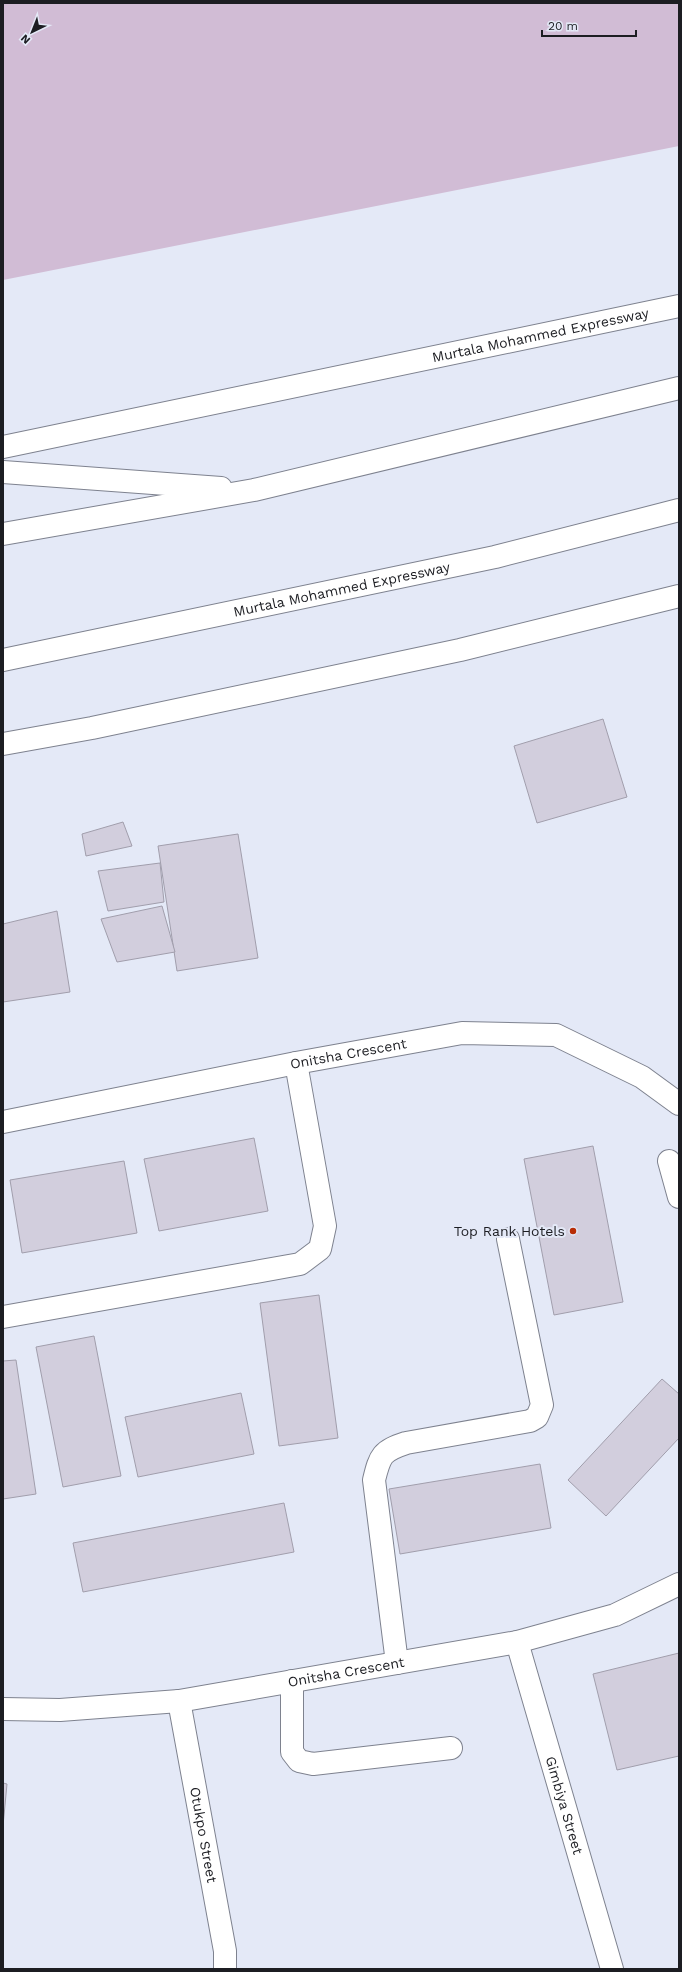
<svg xmlns="http://www.w3.org/2000/svg" width="682" height="1972" viewBox="0 0 682 1972" font-family="'Work Sans',sans-serif">
<style>
.green{fill:#d1bcd5}
.building{fill:#d2cedd;stroke:#a19eac}
.lines{fill:none;stroke-linecap:round;stroke-linejoin:round}
.minor-casing{stroke:#7e828f;stroke-width:24}
.highway-casing{stroke:#7e828f;stroke-width:24}
.minor{stroke:#fff;stroke-width:22}
.highway{stroke:#fff;stroke-width:22}
.poi-dot{fill:#b82d05;stroke:#e4e9f7;stroke-width:1.5}
.labels{text-anchor:middle;stroke-width:4;stroke-linejoin:round;paint-order:stroke}
.street-label{font-size:14px;fill:#1c1d22;stroke:#e4e9f7}
.poi-label{font-size:14px;fill:#1c1d22;stroke:#e4e9f7;text-anchor:end}
</style>
<rect width="100%" height="100%" fill="#e4e9f7"/>
<!-- green -->
<polygon class="green" points="3,3 679,3 679,146 3,280"/>
<!-- building -->
<g class="building">
<polygon points="603,719 627,797 537,823 514,746"/>
<polygon points="123,822 132,846 86,856 82,834"/>
<polygon points="238,834 258,958 177,971 158,846"/>
<polygon points="160,863 164,902 108,911 98,871"/>
<polygon points="162,906 175,952 117,962 101,919"/>
<polygon points="57,911 70,992 3,1002 3,924"/>
<polygon points="254,1138 268,1211 159,1231 144,1159"/>
<polygon points="593,1146 623,1302 554,1315 524,1159"/>
<polygon points="124,1161 137,1233 22,1253 10,1180"/>
<polygon points="319,1295 338,1438 279,1446 260,1303"/>
<polygon points="94,1336 121,1476 63,1487 36,1347"/>
<polygon points="16,1360 36,1494 3,1499 3,1361"/>
<polygon points="662,1379 679,1394 679,1438 606,1516 568,1480"/>
<polygon points="241,1393 254,1454 138,1477 125,1417"/>
<polygon points="540,1464 551,1528 400,1554 389,1489"/>
<polygon points="284,1503 294,1552 83,1592 73,1543"/>
<polygon points="679,1653 679,1756 617,1770 593,1674"/>
<polygon points="3,1783 7,1784 3,1826"/>
</g>
<g class="lines">
<defs>
<g id="minor">
<path id="s1" d="M3,1122l293,-59 166,-30 94,2 86,42 37,27"/>
<polyline points="669,1161 679,1197"/>
<polyline points="3,1317 300,1264 320,1249 325,1226 296,1063"/>
<path id="s2" d="M517,1642l95,327"/>
<path d="M397,1663l-23,-183c6,-25 8,-29 32,-37l124,-22 7,-4 5,-12 -34,-166"/>
<polyline points="292,1681 292,1752 299,1761 313,1764 451,1748"/>
<path id="s3" d="M179,1701l46,250v18"/>
<path id="s4" d="M3,1709l57,1 119,-9 338,-59 98,-27 64,-31"/>
</g>
<g id="highway">
<path id="s5" d="M3,447l676,-141"/>
<polyline points="3,472 221,488"/>
<polyline points="3,534 254,490 679,388"/>
<path id="s6" d="M3,660l492,-103 184,-47"/>
<polyline points="3,744 92,728 460,650 679,596"/>
</g>
</defs>
<!-- minor casing -->
<use href="#minor" class="minor-casing"/>
<!-- highway casing -->
<use href="#highway" class="highway-casing"/>
<!-- minor -->
<use href="#minor" class="minor"/>
<!-- highway -->
<use href="#highway" class="highway"/>
</g>
<!-- markers -->
<circle class="poi-dot" cx="573" cy="1231" r="4"/>
<g class="labels">
<!-- street labels -->
<g class="street-label">
<text dy="5" stroke="none"><textPath href="#s5" startOffset="549">Murtala Mohammed Expressway</textPath></text>
<text dy="5" stroke="none"><textPath href="#s6" startOffset="346">Murtala Mohammed Expressway</textPath></text>
<text dy="5" stroke="none"><textPath href="#s1" startOffset="352">Onitsha Crescent</textPath></text>
<text dy="5" stroke="none"><textPath href="#s4" startOffset="346">Onitsha Crescent</textPath></text>
<text dy="5" stroke="none"><textPath href="#s2" startOffset="170">Gimbiya Street</textPath></text>
<text dy="5" stroke="none"><textPath href="#s3" startOffset="136">Otukpo Street</textPath></text>
</g>
<!-- poi labels -->
<g class="poi-label">
<text x="565" y="1236">Top Rank Hotels</text>
</g>
</g>
<!-- border -->
<rect width="682" height="1972" fill="none" stroke="#1c1d22" stroke-width="8"/>
<!-- north arrow -->
<g transform="translate(32 32) rotate(223)" stroke="#e4e9f7" stroke-width="3" paint-order="stroke">
<path d="M0-3L7 15L0 10L-7 15Z" fill="#1c1d22"/>
<text y="-6" font-size="11" font-weight="bold" text-anchor="middle" fill="#1c1d22">N</text>
</g>
<!-- scale -->
<path d="M542 30v6h94v-6" fill="none" stroke="#1c1d22" stroke-width="2"/>
<text x="548" y="30" font-size="12" fill="#1c1d22" stroke="#e4e9f7" stroke-width="3" paint-order="stroke">20 m</text>
</svg>
